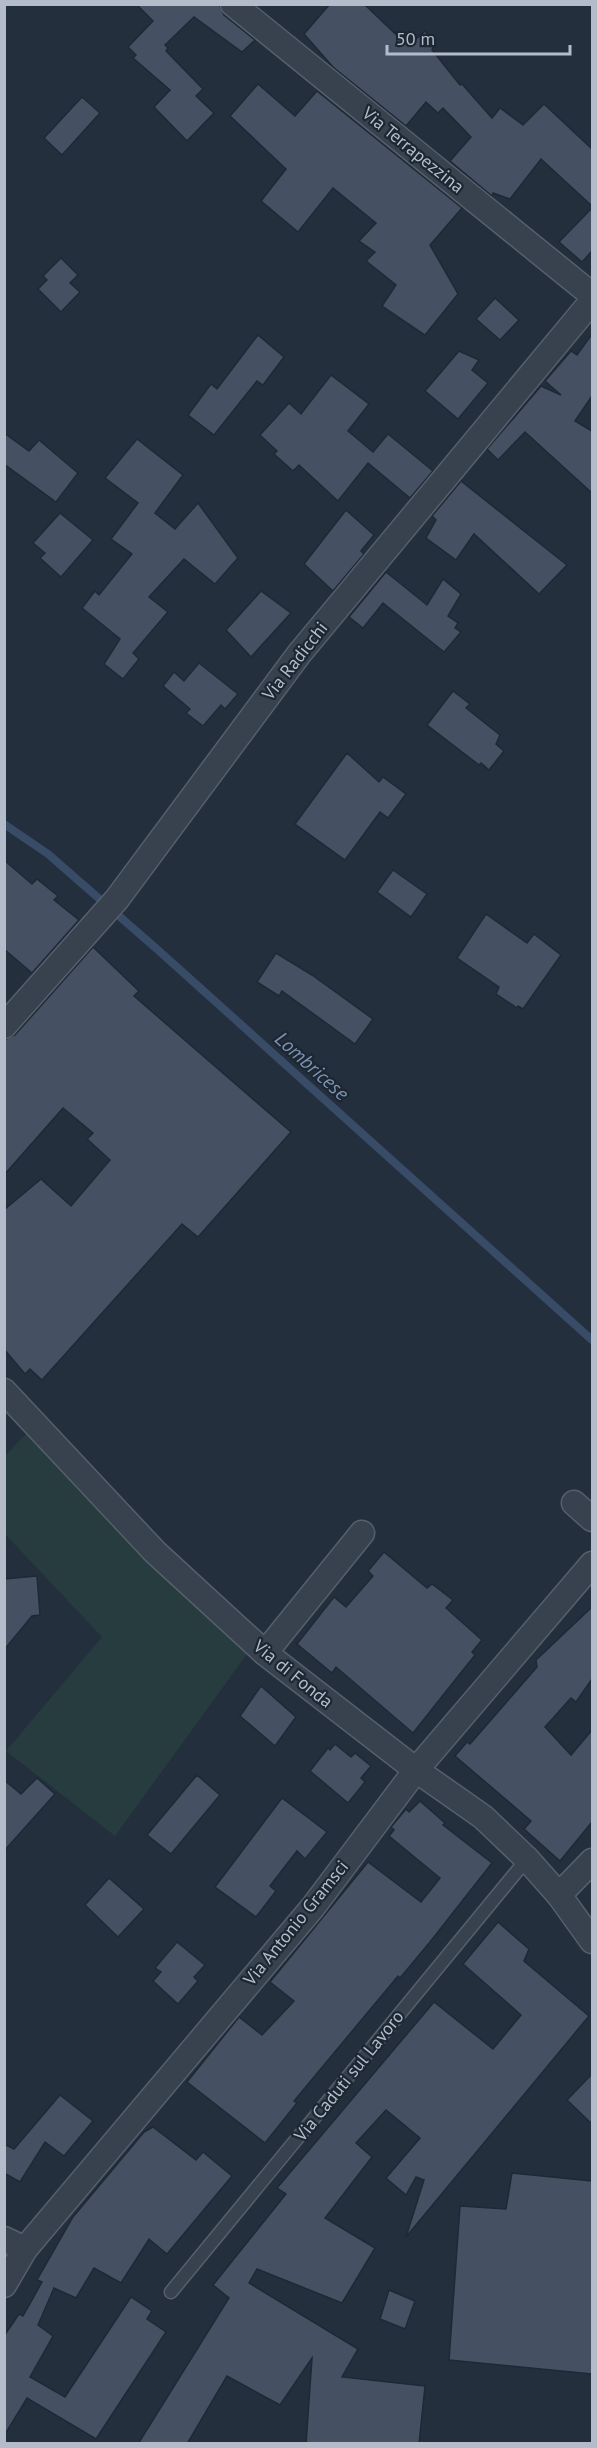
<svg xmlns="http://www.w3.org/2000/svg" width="597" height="2448" viewBox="0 0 597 2448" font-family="'PT Sans',sans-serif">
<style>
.green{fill:#263c3f}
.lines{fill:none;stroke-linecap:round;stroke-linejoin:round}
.stream{stroke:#394c67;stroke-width:8}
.building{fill:#455162;stroke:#1f2835;stroke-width:1.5}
.service-casing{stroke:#565f6c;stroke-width:15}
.minor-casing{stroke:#565f6c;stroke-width:27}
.service{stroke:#38414e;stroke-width:12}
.minor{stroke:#38414e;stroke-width:24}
.labels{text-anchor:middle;stroke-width:4.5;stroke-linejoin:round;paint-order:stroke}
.street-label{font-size:18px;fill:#b4bcc9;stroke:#1d2633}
.water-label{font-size:20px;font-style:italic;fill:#7c92b1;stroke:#1d2633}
</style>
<rect width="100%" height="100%" fill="#242f3e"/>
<!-- green -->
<polygon class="green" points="29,1431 136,1550 247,1654 115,1836 6,1751 102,1637 5,1534 4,1457"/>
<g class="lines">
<!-- stream -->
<polyline class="stream" points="4,824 48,854 158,950 592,1340"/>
</g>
<!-- building -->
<g class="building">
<polygon points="136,4 219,4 224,15 255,40 242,52 194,17 165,45 168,48 166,51 203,89 196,96 214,113 187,141 154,107 170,90 133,58 136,55 128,47 153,21"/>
<polygon points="330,4 364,4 408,46 425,31 435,43 432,50 460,85 462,84 492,118 500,108 523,125 544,104 592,149 592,206 541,159 510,199 493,193 492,196 450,161 471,137 443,108 438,113 426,102 406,126 333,67 304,34"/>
<polygon points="258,84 295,116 317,91 462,208 430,245 458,294 425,335 382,306 396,285 366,261 375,252 359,241 376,223 333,188 298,232 261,201 286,169 230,116"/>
<polygon points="82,97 100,113 62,155 44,138"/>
<polygon points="592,208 592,251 582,262 559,242"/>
<polygon points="61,258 78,275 70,283 80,292 61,312 38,289 47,280 43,276"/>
<polygon points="495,298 519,320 500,340 476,319"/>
<polygon points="592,334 592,396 575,421 592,431 592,493 525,432 498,460 487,449 541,386 561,395 545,381 571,351 577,355"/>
<polygon points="258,335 284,357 263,385 257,381 214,435 188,415 211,384 217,389"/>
<polygon points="459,351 479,360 472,370 488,383 458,419 425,391"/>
<polygon points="331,375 369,404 348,431 373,452 388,434 433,471 410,498 368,463 338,501 299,465 293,471 274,454 277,451 260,435 289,403 301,414"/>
<polygon points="4,433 29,451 39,440 78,473 56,502 4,464"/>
<polygon points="137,439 183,475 155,513 175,529 198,503 238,558 215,584 184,559 149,597 168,612 133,653 139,659 123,679 104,664 120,639 82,608 95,591 99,595 132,554 111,539 138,503 105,478"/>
<polygon points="461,481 567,565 539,594 474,534 456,560 426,538 436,520 432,516"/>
<polygon points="346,510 374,535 361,551 364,554 333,591 304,564"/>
<polygon points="60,513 93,540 61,577 40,558 45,553 33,543"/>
<polygon points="386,572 427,605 443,579 461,594 448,616 458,623 455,628 461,632 444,652 383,603 363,628 349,617"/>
<polygon points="261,591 291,613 251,657 226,630"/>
<polygon points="199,663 238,694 225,709 221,705 203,726 186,713 190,709 163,686 174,672 184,681"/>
<polygon points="453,691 470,704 466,708 500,735 496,744 504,751 489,770 481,763 479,765 427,725"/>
<polygon points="347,753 379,782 383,777 406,794 388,818 380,812 345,860 295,824"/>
<polygon points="4,860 32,884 37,879 58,896 54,900 79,920 32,973 4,949"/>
<polygon points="393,870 427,894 411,917 377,892"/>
<polygon points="486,914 527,943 534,934 561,955 523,1009 518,1006 517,1008 496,994 499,987 457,958"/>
<polygon points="93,947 139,991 134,996 291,1132 198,1237 182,1224 42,1380 30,1369 25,1374 4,1349 4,1210 41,1179 71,1206 110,1160 87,1139 93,1133 63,1108 4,1175 4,1040 15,1035"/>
<polygon points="276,953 312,975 373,1019 355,1044 282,991 279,996 257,982"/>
<polygon points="384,1552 427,1588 432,1584 453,1600 446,1608 482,1640 472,1652 475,1655 413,1733 336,1667 332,1673 297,1644 334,1597 346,1607 373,1576 368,1571"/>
<polygon points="37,1576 40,1615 32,1616 4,1650 4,1579"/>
<polygon points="592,1607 592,1679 576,1702 571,1698 545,1727 571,1755 592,1730 592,1822 560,1861 524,1829 531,1821 455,1756 467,1742 470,1744 537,1667 536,1660"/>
<polygon points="261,1686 296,1717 275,1746 240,1716"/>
<polygon points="335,1744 351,1757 355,1753 371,1766 361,1778 365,1782 348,1803 310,1771 328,1748 330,1750"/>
<polygon points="197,1775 220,1795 171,1854 147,1835"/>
<polygon points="37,1778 55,1794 4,1851 4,1780 21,1794"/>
<polygon points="282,1798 327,1832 305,1859 297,1851 270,1886 276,1891 256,1917 215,1887"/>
<polygon points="420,1801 445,1823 443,1825 492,1863 430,1942 400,1978 398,1976 294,2101 297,2103 265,2143 187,2082 239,2017 262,2035 294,2001 270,1982 368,1862 421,1902 440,1878 389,1836 394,1830 391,1827 406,1809 409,1812"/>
<polygon points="109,1878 144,1909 118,1937 85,1905"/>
<polygon points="498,1922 529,1949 524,1961 589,2016 406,2237 424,2180 416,2177 406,2195 386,2178 420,2138 386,2110 356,2143 372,2157 325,2218 375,2248 342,2303 257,2269 249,2283 358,2349 342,2377 425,2386 419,2444 306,2444 312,2358 280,2405 227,2376 187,2444 138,2444 229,2298 213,2285 286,2194 277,2188 434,2002 493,2049 521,2015 463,1964"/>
<polygon points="177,1942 205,1965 194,1977 198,1981 178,2004 153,1981 161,1972 155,1968"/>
<polygon points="592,2074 592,2124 567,2100"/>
<polygon points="60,2095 93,2121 64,2156 45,2142 20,2182 4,2173 4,2144 14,2149"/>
<polygon points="153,2127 196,2160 203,2152 232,2176 167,2254 149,2239 121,2283 94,2268 76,2298 54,2288 38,2325 53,2336 30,2377 65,2397 131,2297 152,2311 147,2319 166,2332 96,2439 27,2398 4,2436 4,2336 19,2314 23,2316 42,2282 37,2280 73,2217 144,2132"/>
<polygon points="512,2173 592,2181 592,2374 449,2360 460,2206 506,2209"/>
<polygon points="389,2290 415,2301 405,2329 380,2319"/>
</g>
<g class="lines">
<defs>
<polyline id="service" points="171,2292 527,1859"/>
<g id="minor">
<polyline points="233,4 592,295"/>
<polyline points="4,1026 117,899 299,654 592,301"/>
<polyline points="4,1391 155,1552 265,1653 416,1770 483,1817 527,1859 559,1895 592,1941"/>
<polyline points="574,1503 592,1519"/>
<polyline points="265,1653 362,1533"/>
<polyline points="559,1895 592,1861"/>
<polyline points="4,2239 25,2249"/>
<polyline points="4,2285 25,2249 313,1907 416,1770 592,1564"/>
</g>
</defs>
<!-- service casing -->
<use href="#service" class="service-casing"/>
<!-- minor casing -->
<use href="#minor" class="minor-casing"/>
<!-- service -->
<use href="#service" class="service"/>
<!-- minor -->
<use href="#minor" class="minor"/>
</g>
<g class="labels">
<!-- street labels -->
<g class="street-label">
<text transform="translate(413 150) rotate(39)" y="6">Via Terrapezzina</text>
<text transform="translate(295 661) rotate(-52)" y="6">Via Radicchi</text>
<text transform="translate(293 1674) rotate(39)" y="6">Via di Fonda</text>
<text transform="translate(296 1923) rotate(-51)" y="6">Via Antonio Gramsci</text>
<text transform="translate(349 2076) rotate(-51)" y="6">Via Caduti sul Lavoro</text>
</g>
<!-- water labels -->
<g class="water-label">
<text transform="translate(312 1066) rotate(42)" y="7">Lombricese</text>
</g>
</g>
<!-- border -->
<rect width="597" height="2448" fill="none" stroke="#b4bcc9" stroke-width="12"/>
<!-- scale -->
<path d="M387 45v9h183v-9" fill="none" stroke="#b4bcc9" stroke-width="3"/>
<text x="396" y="45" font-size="18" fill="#b4bcc9" stroke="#1d2633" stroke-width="4.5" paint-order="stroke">50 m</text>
</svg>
